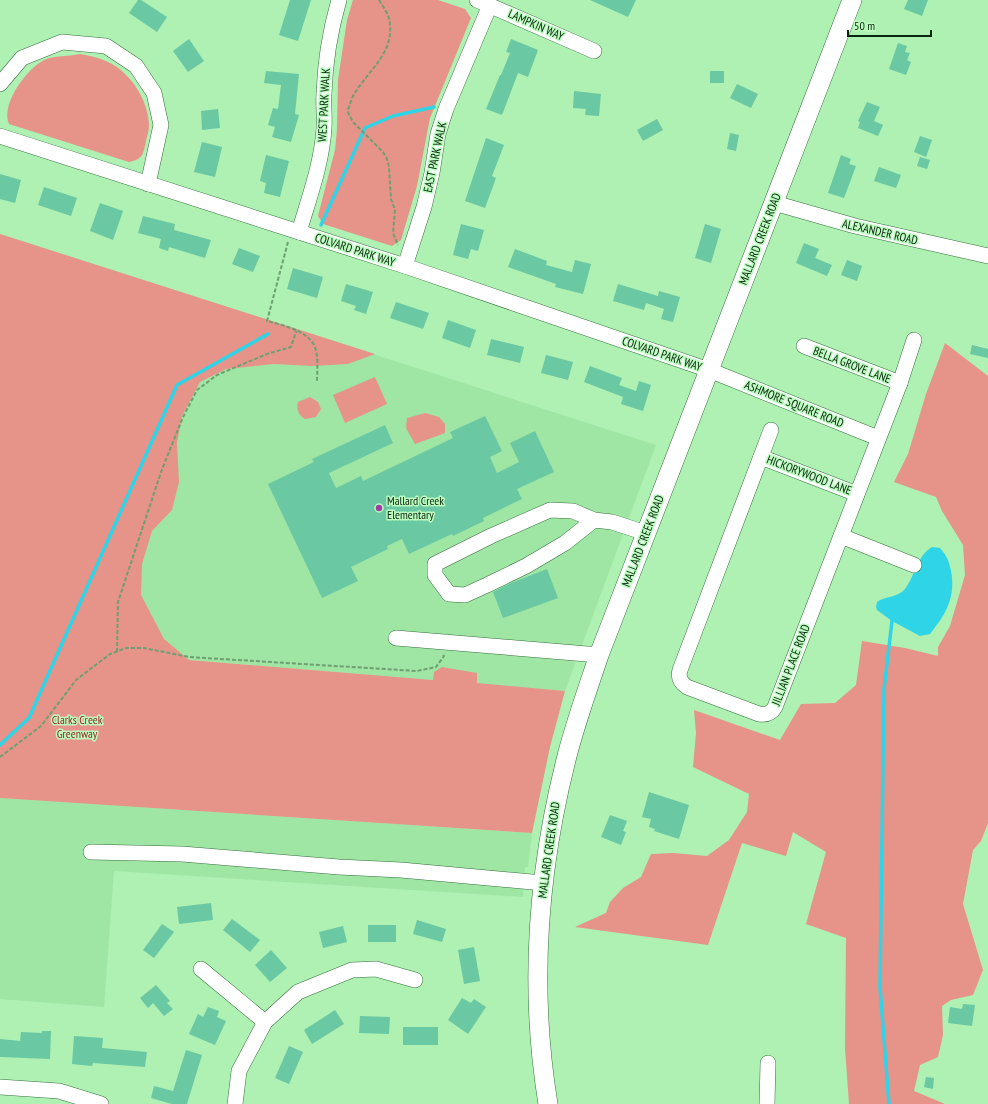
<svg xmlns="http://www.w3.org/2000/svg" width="988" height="1104" viewBox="0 0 988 1104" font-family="'PT Sans Narrow',sans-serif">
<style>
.built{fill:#9fe6a4}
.green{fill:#e6938a}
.water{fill:#2fd4e6}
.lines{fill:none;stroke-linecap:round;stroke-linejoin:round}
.stream{stroke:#2fd4e6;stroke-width:3.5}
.building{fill:#6ac8a3}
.minor-casing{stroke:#33703b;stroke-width:16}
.major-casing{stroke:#33703b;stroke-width:20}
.path{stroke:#6e9f71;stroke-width:2;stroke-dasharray:4 2;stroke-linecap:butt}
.minor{stroke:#fff;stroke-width:15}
.major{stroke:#fff;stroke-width:19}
.poi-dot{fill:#9e3ca2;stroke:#bcfdc0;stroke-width:1.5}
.labels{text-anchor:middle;stroke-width:3;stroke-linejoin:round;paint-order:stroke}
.street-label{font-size:12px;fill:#0b240e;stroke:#bcfdc0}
.poi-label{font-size:12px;fill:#0b240e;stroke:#bcfdc0;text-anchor:start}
.park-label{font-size:12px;fill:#94181a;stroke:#bcfdc0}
</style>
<rect width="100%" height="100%" fill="#aff0b3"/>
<!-- built -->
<g class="built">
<polygon points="0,234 656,445 565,691 0,644"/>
<polygon points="0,798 532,833 528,867 525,867 523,897 114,871 104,1007 0,999"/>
</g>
<!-- green -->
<g class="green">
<polygon points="353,0 438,0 465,9 471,18 430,118 417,186 401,240 392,246 323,224 318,216 335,150 337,129 338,80 347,20"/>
<path d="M80,54c18,3 35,8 47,22 12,12 22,32 22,50 0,5 -2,10 -3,15 -3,14 -3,18 -17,21l-120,-38c-9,-20 20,-60 40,-66 10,-2 21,-2 31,-4z"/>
<polygon points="0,234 375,354 348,364 312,366 274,364 226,369 200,382 182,416 177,443 179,482 172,510 152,531 142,564 141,595 164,639 189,660 433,680 434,672 442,667 477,673 477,683 565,691 550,747 532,833 0,798"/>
<polygon points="945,343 988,376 988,823 981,841 973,850 963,904 983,970 973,995 951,1000 942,1006 943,1035 938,1057 920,1065 914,1091 945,1104 849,1104 845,1048 846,938 806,924 826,852 793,832 786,856 742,843 708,945 575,927 606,913 610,902 623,888 641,877 651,854 673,853 707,856 729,840 747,812 749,794 693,767 696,733 694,710 780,740 801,704 835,703 856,685 862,641 905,648 938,656 938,647 950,626 965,575 963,545 942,511 936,497 894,482 908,454 926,394"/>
<polygon points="375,377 387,404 345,423 333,395"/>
<path d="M310,397l8,5 3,7 -5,8 -11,2c-6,-3 -9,-10 -7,-17z"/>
<polygon points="425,413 439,417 445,424 445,433 415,444 406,428 407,418"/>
</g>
<!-- water -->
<path class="water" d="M932,547l8,1c7,8 9,13 11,23 5,26 -5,43 -21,63l-10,2 -28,-15 -15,-11 -1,-3 1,-5c8,-6 20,-4 28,-13 10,-13 12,-33 27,-42z"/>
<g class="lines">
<!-- stream -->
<g class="stream">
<polyline points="321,225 365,128 393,116 434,107"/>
<polyline points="0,745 29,718 177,385 268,334"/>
<polyline points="889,1104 880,987 884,689 892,621"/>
</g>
</g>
<!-- building -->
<g class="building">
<polygon points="138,0 141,0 167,17 157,32 129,13"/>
<polygon points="290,0 311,0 298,41 279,35"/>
<polygon points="590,0 636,0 628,17"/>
<polygon points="908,0 928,0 922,16 904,9"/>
<polygon points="189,39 204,61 188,72 173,51"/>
<polygon points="511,39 538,50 528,77 518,73 502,115 486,109 500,75 501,75 510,53 506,52"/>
<polygon points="898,43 907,46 905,52 910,53 907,60 911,62 906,75 889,69"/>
<polygon points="266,71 299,74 295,114 299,115 291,142 272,137 275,127 268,125 273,108 278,109 281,85 264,83"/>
<rect x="710" y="71" width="14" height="12"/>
<polygon points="737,84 758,94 751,108 730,98"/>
<polygon points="574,91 601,94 599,116 585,115 586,109 573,108"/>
<polygon points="867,102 880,107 874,121 883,125 878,136 858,128 860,122 858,121"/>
<polygon points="218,109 220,128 202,130 201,111"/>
<polygon points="657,119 663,130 643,141 637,130"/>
<polygon points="730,133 739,135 736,151 727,149"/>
<polygon points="920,136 932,140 926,157 914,152"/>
<polygon points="486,138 504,145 492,176 496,178 485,208 465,201"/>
<polygon points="202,142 222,147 215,177 194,172"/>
<polygon points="266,155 289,161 280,197 264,193 266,183 260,181"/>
<polygon points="841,155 851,159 849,164 856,166 844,198 828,193"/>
<polygon points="920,157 930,160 927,169 917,166"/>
<polygon points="879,167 901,175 896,188 874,181"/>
<polygon points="0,174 21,180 15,203 0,199"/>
<polygon points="44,187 77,198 71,216 38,205"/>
<polygon points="100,203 123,211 113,240 90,231"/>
<polygon points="143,216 175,224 174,230 211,240 205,258 169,247 168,251 159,248 161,239 138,233"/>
<polygon points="461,224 484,230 478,251 471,249 468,259 453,255"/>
<polygon points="705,224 721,229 711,263 695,258"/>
<polygon points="804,243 819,249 815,258 832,265 827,276 796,263"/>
<polygon points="239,248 260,256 253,272 232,264"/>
<polygon points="515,249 547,261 546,265 572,272 575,260 591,264 583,294 555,287 556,284 508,267"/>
<polygon points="847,260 862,266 857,281 841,275"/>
<polygon points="293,268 323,277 317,298 287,289"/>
<polygon points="346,284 373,292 366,314 354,310 356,306 341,301"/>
<polygon points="618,284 658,296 659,291 680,297 673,322 661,319 664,309 646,303 644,310 613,301"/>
<polygon points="396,302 429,313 423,329 390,318"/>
<polygon points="448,320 476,330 470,348 442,338"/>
<polygon points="491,339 524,347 520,363 487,355"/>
<polygon points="972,345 988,349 988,358 970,354"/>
<polygon points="546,355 573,362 568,380 541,373"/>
<polygon points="590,366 622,378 619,385 636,391 639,381 651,385 643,411 621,404 623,397 584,382"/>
<polygon points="485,416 502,451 490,457 497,473 519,462 510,443 535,431 554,472 517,489 522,499 483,518 484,521 453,536 452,534 409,554 402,539 387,546 388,549 351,567 358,581 322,598 268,484 314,462 312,459 385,425 393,443 329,473 336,488 361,476 363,481 453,438 450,432"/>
<polygon points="547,569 558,598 503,618 493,592 511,583"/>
<polygon points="649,792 689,805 679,839 654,831 655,829 649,827 651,819 642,817"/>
<polygon points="610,815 627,821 623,831 626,832 621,845 601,837"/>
<polygon points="211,903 213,920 179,924 177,907"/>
<polygon points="232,919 260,940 250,952 223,930"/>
<polygon points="417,920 446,929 442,942 413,934"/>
<polygon points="162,924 174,932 154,958 143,950"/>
<rect x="368" y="925" width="28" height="17"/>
<polygon points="343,926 347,942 323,948 319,932"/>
<polygon points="474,947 480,981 464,984 458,950"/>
<polygon points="271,950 287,968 270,982 255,965"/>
<polygon points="156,985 170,1001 167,1003 173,1009 164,1016 153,1003 148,1008 140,998"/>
<polygon points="462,998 471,1003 474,999 486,1007 468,1034 448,1020"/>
<polygon points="963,1004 975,1005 972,1026 948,1023 950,1007 962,1009"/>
<polygon points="208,1007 219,1011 217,1017 226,1021 215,1045 189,1034 198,1014 203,1017"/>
<polygon points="335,1010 344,1024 312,1044 304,1030"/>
<polygon points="360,1016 390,1017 389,1034 359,1033"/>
<rect x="403" y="1027" width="35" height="18"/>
<polygon points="42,1031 51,1031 50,1059 0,1057 0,1039 20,1041 21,1032 42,1033"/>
<polygon points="74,1036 103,1038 102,1048 147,1052 145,1067 93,1063 92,1066 72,1064"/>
<polygon points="289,1046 303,1052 289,1084 275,1078"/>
<polygon points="186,1050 202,1055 187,1104 172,1104 151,1098 154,1086 173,1091"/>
<polygon points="926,1077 934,1078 933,1089 924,1087"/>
</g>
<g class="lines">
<defs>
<g id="minor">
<polyline points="477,0 594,51"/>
<polyline points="0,84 22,58 62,42 106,46 136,66 154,93 161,125 148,184"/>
<polyline points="0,136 405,266 709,370 878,438"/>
<polyline points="774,203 855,226 988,256"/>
<path d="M299,232c10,-34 23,-69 25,-104 1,-12 -1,-23 0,-34 1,-32 6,-63 15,-94"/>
<polyline points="405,266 424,207 432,173 438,134 446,109 490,5"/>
<polyline points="804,346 900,383"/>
<path d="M771,430l-91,240c-2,7 0,12 7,17l72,27c7,1 12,0 16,-7l125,-324 14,-43"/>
<polyline points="761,457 857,494"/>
<polyline points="594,520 565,543 526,566 487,585 465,595 449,594 435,575 435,564 491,536 550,510 573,511 594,520 612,522 646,533"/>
<polyline points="841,536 914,565"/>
<polyline points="396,638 599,655"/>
<polyline points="91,852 182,854 339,867 401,870 543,883"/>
<polyline points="201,969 265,1022"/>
<polyline points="0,1087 59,1091 101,1104"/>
<polyline points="235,1104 239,1071 265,1022 298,992 352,970 376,969 415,980"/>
<polyline points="767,1104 768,1063"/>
</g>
<path id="major" d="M548,1104c-19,-116 -10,-235 19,-348 9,-35 21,-68 32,-101l253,-655"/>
</defs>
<!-- minor casing -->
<use href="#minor" class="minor-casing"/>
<!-- major casing -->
<use href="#major" class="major-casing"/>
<!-- path -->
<g class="path">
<path d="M379,0c5,8 11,16 11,25 3,31 -26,49 -38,73 -1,4 -3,8 -4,12 0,5 3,8 5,12l30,30 4,7 2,8 2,32 4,11 -2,23 5,12"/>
<path d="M288,242l-21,79c15,4 39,9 47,24 5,10 3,26 3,37"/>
<polyline points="117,652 118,602 161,472 183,417 197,390 217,375 267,354 291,347 296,332 295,330"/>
<polyline points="0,757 41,726 76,680 110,654 126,648 144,648 189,657 417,671 436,667 444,656 443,655"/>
</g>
<!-- minor -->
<use href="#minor" class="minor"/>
<!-- major -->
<use href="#major" class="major"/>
</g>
<!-- markers -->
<circle class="poi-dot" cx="379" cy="508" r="4"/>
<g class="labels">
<!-- street labels -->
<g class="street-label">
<text transform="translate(536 25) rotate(24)" y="4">LAMPKIN WAY</text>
<text transform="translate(324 105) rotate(-87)" y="4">WEST PARK WALK</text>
<text transform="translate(435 157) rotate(-78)" y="4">EAST PARK WALK</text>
<text transform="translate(880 232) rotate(13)" y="4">ALEXANDER ROAD</text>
<text transform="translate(760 239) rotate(-69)" y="4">MALLARD CREEK ROAD</text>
<text transform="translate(355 250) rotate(18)" y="4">COLVARD PARK WAY</text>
<text transform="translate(662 354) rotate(19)" y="4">COLVARD PARK WAY</text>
<text transform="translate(852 365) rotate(21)" y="4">BELLA GROVE LANE</text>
<text transform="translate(794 404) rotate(22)" y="4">ASHMORE SQUARE ROAD</text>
<text transform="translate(809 475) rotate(21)" y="4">HICKORYWOOD LANE</text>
<text transform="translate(643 541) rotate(-69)" y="4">MALLARD CREEK ROAD</text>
<text transform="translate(791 665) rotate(-69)" y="4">JILLIAN PLACE ROAD</text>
<text transform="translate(549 850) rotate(-82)" y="4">MALLARD CREEK ROAD</text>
</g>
<!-- poi labels -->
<g class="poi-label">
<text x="387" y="505">Mallard Creek<tspan x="387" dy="14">Elementary</tspan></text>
</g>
<!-- park labels -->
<g class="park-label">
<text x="77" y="724">Clarks Creek<tspan x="77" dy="14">Greenway</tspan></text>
</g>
</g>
<!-- scale -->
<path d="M848 30v6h83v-6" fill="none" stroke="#0b240e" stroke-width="2"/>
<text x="854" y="30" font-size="12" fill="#0b240e" stroke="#bcfdc0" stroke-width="3" paint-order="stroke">50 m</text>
</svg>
